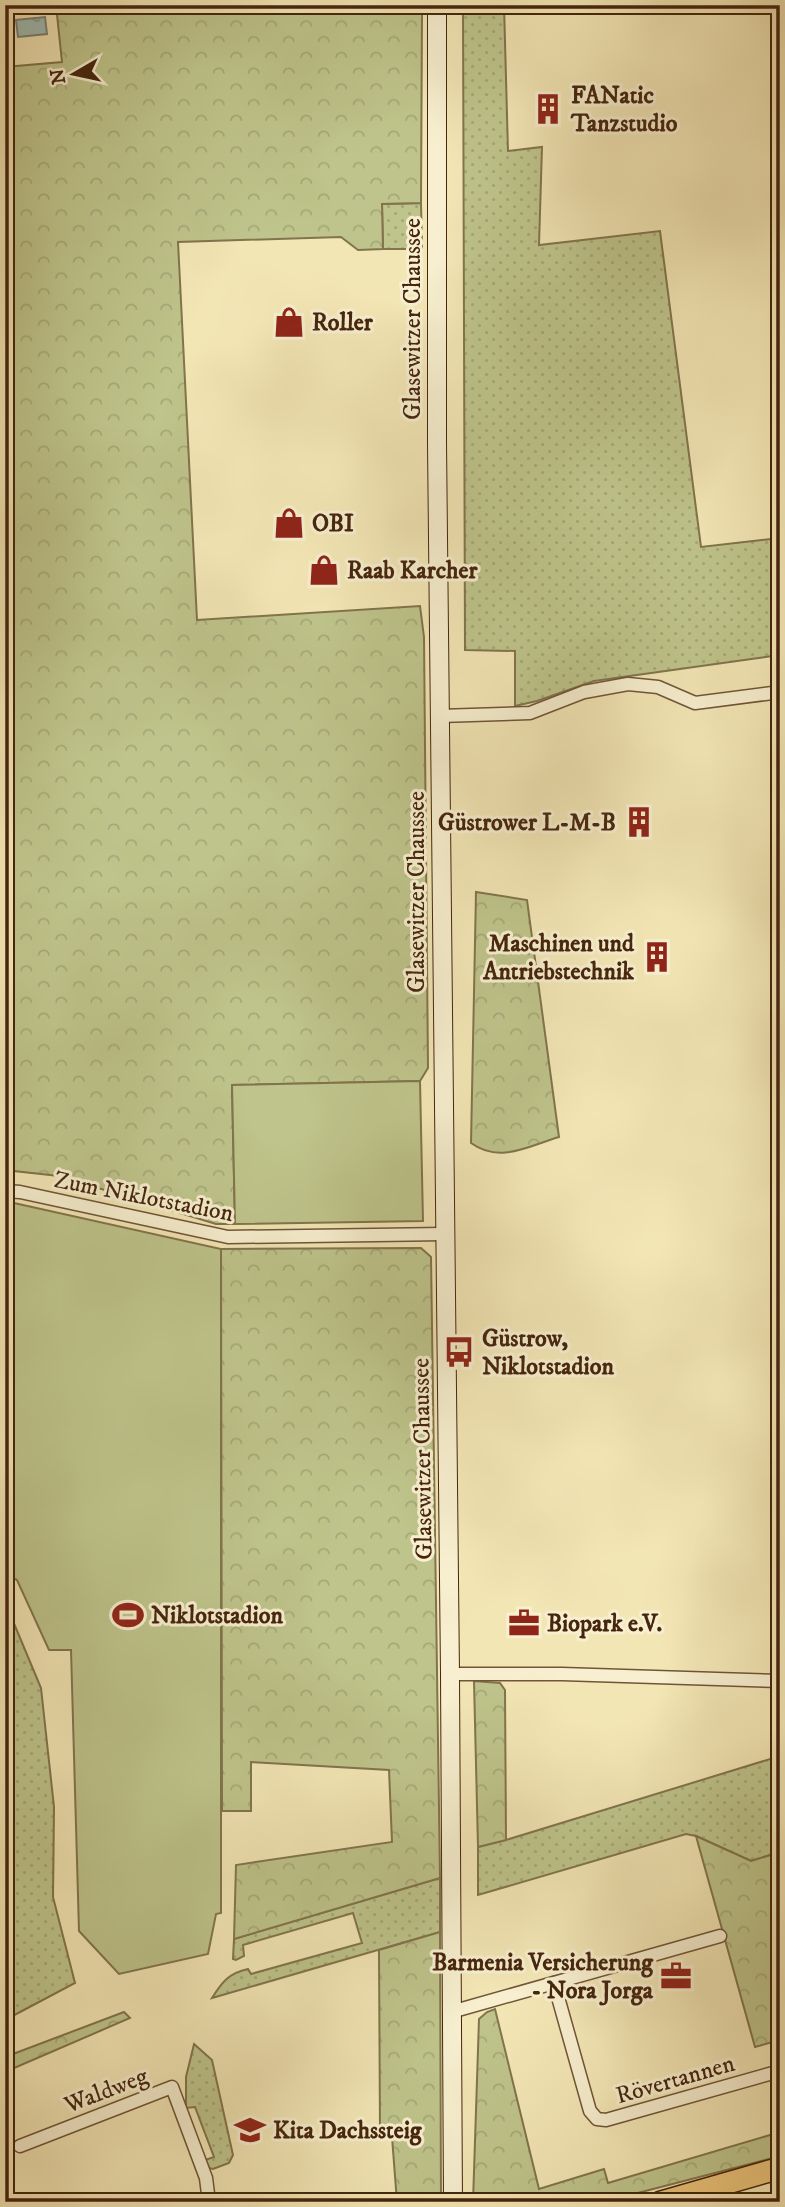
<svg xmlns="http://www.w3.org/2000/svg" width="785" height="2207" viewBox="0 0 785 2207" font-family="'IM FELL DW Pica',serif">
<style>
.grass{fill:url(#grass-dots);stroke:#82744c;stroke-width:2}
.forest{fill:url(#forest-crowns);stroke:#82744c;stroke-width:2}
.pitch{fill:#bec48b;stroke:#82744c;stroke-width:2}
.water{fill:url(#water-ripples);stroke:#7a8172;stroke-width:2}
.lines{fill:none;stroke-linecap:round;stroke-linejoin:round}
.street-casing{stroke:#705537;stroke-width:15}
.secondary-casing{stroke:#45250d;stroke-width:20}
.primary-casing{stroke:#45250d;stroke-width:24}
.street{stroke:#f7efcf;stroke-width:12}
.secondary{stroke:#f7efcf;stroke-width:18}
.primary{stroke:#eac37a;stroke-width:21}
.labels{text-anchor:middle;stroke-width:6;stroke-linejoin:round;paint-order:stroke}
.poi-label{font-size:24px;font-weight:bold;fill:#45250d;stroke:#f7efcf;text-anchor:start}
.street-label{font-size:24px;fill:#45250d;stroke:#f7efcf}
</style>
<defs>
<pattern id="grass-dots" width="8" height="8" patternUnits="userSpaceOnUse" patternTransform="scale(1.75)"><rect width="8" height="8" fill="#bec48b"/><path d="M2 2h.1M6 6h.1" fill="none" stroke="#a5a877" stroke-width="1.8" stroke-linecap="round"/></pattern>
<pattern id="forest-crowns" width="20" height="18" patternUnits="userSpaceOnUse" patternTransform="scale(1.75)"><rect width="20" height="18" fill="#bec48b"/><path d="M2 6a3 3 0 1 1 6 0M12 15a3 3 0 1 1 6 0" fill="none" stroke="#a5a877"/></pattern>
<pattern id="water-ripples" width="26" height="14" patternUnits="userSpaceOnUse" patternTransform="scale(1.75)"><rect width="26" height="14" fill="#9ebeb6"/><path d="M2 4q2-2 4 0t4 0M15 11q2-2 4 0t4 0" fill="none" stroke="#839a92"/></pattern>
</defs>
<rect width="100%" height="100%" fill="#f3e6b5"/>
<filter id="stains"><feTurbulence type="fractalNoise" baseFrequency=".00286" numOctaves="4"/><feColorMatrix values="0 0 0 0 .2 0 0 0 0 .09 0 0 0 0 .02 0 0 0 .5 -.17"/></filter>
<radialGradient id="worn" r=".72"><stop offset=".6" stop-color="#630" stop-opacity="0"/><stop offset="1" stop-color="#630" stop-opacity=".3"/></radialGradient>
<!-- grass -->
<g class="grass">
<polygon points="463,5 504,5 508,151 542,147 539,245 660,231 701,547 780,538 780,655 594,681 537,701 515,706 515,651 465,650"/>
<polygon points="421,203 422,249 383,249 382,204"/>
<polygon points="5,1602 41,1688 54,1807 53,1897 75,1983 5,2020"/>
<polygon points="780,1756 780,1852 751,1861 696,1836 686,1834 478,1895 478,1847 506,1840"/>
<path d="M440,1878v54l-228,66c10,-16 17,-25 36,-29l3,5 111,-31 -9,-30 -110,32 1,11 -8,4 -3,-1 1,-20z"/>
<polygon points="194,2044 212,2060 233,2155 229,2163 213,2169 209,2168 205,2160 214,2157 195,2107 186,2108 186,2077"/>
</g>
<!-- forest -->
<g class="forest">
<polygon points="56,5 355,5 356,12 422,12 421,203 382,204 383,249 358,250 341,237 178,242 197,620 420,606 424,637 428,1068 420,1081 232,1085 235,1224 216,1224 59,1176 5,1170 5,67 62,62"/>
<path d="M476,892l51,8 32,237c-31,9 -59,27 -88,6z"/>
<polygon points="421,1248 431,1257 440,1878 234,1939 236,1865 392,1842 389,1770 251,1762 251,1811 222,1811 221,1249"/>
<polygon points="474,1681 500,1683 505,1690 506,1840 478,1847"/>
<polygon points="696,1836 751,1861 780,1852 780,2040 755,2047"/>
<polygon points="440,1932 441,2202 397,2202 392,2137 380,2134 379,1950"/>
<polygon points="495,2009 539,2189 604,2169 608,2183 780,2132 780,2156 603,2202 473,2202 479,2019 487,2012"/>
<polygon points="124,2012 130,2018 5,2072 5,2057"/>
</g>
<!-- pitch -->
<g class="pitch">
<polygon points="420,1081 423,1221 235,1224 232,1085"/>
<polygon points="5,1201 221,1249 221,1913 216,1914 208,1954 119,1974 79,1931 71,1650 49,1650 17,1580 5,1574"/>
</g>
<!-- water -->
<polygon class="water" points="45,17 47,34 18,37 16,20"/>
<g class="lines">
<defs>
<g id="street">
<polyline points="440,716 530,713 584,692 628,684 658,687 695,703 780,692"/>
<polyline points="5,1191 20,1192 228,1237 444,1234"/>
<polyline points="450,1674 562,1674 780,1681"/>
<polyline points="554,1983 590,2111 597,2119 606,2120 780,2071"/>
<polyline points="451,2012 720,1936"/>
<polyline points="20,2146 172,2087 206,2178 209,2202"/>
</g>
<polyline id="secondary" points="437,5 437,443 450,1674 453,2202"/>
<polyline id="primary" points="661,2202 780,2168"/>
</defs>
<!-- street casing -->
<use href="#street" class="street-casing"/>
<!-- secondary casing -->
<use href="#secondary" class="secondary-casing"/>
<!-- primary casing -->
<use href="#primary" class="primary-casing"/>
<!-- street -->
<use href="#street" class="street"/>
<!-- secondary -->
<use href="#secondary" class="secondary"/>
<!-- primary -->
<use href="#primary" class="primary"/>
</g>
<!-- icons -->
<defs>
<symbol id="building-bare" viewBox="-9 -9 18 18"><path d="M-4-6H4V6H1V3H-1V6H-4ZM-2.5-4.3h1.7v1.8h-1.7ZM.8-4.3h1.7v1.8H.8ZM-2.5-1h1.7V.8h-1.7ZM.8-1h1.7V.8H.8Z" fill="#8f2418" stroke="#f7efcf" stroke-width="2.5" paint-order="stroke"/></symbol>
<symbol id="shop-bare" viewBox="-9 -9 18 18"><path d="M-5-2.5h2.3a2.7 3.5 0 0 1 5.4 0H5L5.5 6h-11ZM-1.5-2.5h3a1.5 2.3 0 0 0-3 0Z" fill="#8f2418" stroke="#f7efcf" stroke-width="2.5" paint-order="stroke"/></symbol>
<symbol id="bus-bare" viewBox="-9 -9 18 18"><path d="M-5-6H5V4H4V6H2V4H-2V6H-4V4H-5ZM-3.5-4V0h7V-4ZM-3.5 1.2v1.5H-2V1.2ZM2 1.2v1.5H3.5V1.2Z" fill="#8f2418" stroke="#f7efcf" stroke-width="2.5" paint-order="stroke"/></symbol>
<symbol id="stadium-bare" viewBox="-9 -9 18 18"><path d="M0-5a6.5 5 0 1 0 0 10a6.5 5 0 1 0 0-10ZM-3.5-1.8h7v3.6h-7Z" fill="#8f2418" stroke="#f7efcf" stroke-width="2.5" paint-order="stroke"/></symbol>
<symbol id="office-bare" viewBox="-9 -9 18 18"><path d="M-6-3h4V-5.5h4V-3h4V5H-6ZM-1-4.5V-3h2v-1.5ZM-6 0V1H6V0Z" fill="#8f2418" stroke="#f7efcf" stroke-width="2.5" paint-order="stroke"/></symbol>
<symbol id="school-bare" viewBox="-9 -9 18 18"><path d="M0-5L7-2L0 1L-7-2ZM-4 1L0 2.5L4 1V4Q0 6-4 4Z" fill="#8f2418" stroke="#f7efcf" stroke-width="2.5" paint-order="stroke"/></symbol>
</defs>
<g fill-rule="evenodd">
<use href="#building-bare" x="526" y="87" width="44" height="44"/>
<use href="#shop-bare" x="267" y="300" width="44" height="44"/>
<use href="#shop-bare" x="267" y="501" width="44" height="44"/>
<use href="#shop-bare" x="302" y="548" width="44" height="44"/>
<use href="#building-bare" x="617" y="800" width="44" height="44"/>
<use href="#building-bare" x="635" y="935" width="44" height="44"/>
<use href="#bus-bare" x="437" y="1330" width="44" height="44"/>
<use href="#stadium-bare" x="106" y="1593" width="44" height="44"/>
<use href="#office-bare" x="502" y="1601" width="44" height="44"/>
<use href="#office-bare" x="654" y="1954" width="44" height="44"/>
<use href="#school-bare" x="228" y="2108" width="44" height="44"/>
</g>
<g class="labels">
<!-- poi labels -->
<g class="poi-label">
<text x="571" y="103">FANatic<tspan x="571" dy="28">Tanzstudio</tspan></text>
<text x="312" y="330">Roller</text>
<text x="312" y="531">OBI</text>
<text x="347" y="578">Raab Karcher</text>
<text x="616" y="830" text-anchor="end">Güstrower L-M-B</text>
<text x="634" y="951" text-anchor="end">Maschinen und<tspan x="634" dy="28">Antriebstechnik</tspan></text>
<text x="482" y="1346">Güstrow,<tspan x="482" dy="28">Niklotstadion</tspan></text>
<text x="151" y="1623">Niklotstadion</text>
<text x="547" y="1631">Biopark e.V.</text>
<text x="653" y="1970" text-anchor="end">Barmenia Versicherung<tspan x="653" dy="28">- Nora Jorga</tspan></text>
<text x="273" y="2138">Kita Dachssteig</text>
</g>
<!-- street labels -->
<g class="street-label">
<text transform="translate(412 319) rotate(-90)" y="8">Glasewitzer Chaussee</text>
<text transform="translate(416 892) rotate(-90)" y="8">Glasewitzer Chaussee</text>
<text transform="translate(144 1196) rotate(11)" y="8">Zum Niklotstadion</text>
<text transform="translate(422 1459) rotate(-91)" y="8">Glasewitzer Chaussee</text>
<text transform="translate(675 2079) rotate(-16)" y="8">Rövertannen</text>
<text transform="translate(106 2090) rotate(-21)" y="8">Waldweg</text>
</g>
</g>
<!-- margin -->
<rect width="785" height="2207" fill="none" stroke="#f3e6b5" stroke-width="28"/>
<rect x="7" y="7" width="771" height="2193" fill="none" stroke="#45250d" stroke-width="3.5"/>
<rect x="14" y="14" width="757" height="2179" fill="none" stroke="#45250d" stroke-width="2"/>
<!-- north arrow -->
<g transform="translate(74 74) rotate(261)" stroke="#f7efcf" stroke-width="5" paint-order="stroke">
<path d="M0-5L12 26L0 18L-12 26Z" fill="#45250d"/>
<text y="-10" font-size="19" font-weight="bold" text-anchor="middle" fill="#45250d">N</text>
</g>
<rect width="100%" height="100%" filter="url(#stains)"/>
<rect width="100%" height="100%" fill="url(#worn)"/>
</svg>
